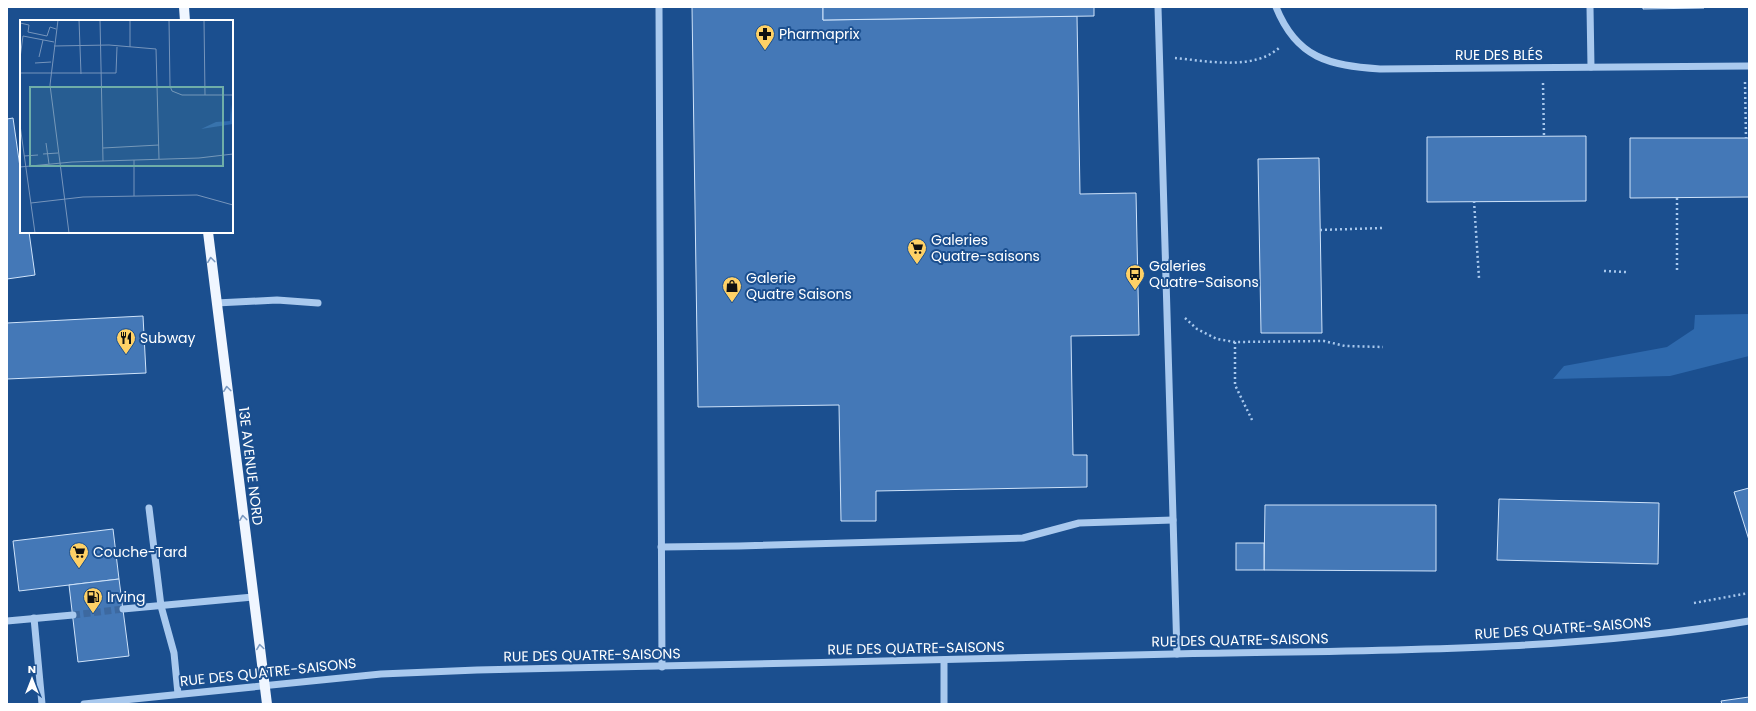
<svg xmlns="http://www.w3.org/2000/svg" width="1756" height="711" viewBox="0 0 1756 711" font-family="Poppins,sans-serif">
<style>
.green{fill:#2e69ad}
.building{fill:#4478b7;stroke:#cfe3fa}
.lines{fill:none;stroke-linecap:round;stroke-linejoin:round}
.minor-tunnel{stroke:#3d69a0;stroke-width:7;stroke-dasharray:7 3.5;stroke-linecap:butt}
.path{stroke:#a9c9ee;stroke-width:2.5;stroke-dasharray:2 3;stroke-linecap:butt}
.minor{stroke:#a9c9ee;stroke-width:7}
.major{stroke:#f0f6ff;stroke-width:10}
.oneway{stroke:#7b9ac1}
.labels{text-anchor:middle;stroke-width:4;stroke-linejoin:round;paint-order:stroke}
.poi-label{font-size:14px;fill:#fff;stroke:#1b4f8f;text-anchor:start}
.street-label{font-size:14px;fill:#fff;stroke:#1b4f8f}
.inset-road{fill:none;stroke:#7695bc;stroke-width:1}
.view{fill:#6fada8;fill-opacity:0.15;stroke:#6fada8;stroke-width:2}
.inset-edge{fill:none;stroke:#fff;stroke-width:2}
</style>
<rect width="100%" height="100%" fill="#1b4f8f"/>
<!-- green -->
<polygon class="green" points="1749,314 1749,356 1670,376 1553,379 1564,366 1667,347 1694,329 1695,315"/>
<!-- building -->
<g class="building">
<polygon points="692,7 823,7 823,20 1077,16 1080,194 1136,193 1139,335 1071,336 1073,455 1087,455 1087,487 876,491 876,521 841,521 839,405 698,407"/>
<polygon points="823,7 1094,7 1094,16 823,20"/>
<polygon points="1643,7 1704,7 1704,8 1643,9"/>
<polygon points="13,118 21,174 21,232 29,232 35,275 7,279 7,119"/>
<polygon points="1586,136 1586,201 1427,202 1427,137"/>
<polygon points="1630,138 1749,138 1749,197 1630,198"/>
<polygon points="1319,158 1322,333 1261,333 1258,159"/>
<polygon points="143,316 146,373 7,379 7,323"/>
<polygon points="1749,488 1749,540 1734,492"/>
<polygon points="1499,499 1659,503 1658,564 1497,560"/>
<polygon points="1265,505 1436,505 1436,571 1264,570"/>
<polygon points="113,529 119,579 19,591 13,541"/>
<rect x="1236" y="543" width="28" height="27"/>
<polygon points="119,579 129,656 78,662 69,585"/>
<polygon points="1749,697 1749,704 1722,704 1721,701"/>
</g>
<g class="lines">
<!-- minor-tunnel -->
<polyline class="minor-tunnel" points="73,615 123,609"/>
<!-- path -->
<g class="path">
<path d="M1175,58c32,3 80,13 105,-11"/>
<polyline points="1745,82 1746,138"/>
<polyline points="1543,83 1544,137"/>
<polyline points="1677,198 1677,272"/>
<polyline points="1474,201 1479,278"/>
<polyline points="1320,230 1382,228"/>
<polyline points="1604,271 1626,272"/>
<polyline points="1185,318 1197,329 1217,339 1235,342 1324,341 1345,346 1383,347"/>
<polyline points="1235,342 1235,385 1253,422"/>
<polyline points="1694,603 1749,593"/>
</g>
<!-- minor -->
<g class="minor">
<polyline points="659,7 662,667"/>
<polyline points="1158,7 1177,654"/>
<path d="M1276,7c21,52 53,58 104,62l369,-3"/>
<polyline points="1590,7 1591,67"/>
<polyline points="216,303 277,300 318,303"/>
<polyline points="149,508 161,606 174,653 178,694"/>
<polyline points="661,547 739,546 1023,538 1079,523 1173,520"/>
<polyline points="123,609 253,597"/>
<polyline points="34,618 42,704"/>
<polyline points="7,621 73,615"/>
<path d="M84,704l297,-30 96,-4c233,-4 465,-11 698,-16 189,-4 387,-1 574,-33"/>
<polyline points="944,704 944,660"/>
</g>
<!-- major -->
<g class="major">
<polyline points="184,7 185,21"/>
<polyline points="208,232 267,704"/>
</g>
</g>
<!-- one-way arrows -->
<defs><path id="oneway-chevron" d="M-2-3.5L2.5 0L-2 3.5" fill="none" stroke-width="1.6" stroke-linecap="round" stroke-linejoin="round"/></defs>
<g class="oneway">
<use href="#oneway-chevron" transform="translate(211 260) rotate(-97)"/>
<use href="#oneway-chevron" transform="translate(227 389) rotate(-97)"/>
<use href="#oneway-chevron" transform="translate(243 518) rotate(-97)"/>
<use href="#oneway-chevron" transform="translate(260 647) rotate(-98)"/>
</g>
<!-- icons -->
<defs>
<symbol id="pharmacy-pin" viewBox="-11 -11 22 30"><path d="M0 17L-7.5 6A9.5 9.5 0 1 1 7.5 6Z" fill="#ffd166" stroke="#1b4f8f"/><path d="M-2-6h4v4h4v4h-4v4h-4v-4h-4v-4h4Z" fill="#111"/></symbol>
<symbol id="supermarket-pin" viewBox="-11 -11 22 30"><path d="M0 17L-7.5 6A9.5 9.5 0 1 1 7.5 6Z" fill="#ffd166" stroke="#1b4f8f"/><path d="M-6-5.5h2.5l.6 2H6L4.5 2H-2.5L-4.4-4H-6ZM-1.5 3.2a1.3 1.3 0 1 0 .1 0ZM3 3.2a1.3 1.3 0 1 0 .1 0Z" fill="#111"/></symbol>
<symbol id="bus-pin" viewBox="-11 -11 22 30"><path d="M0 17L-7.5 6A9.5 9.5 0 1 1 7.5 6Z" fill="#ffd166" stroke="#1b4f8f"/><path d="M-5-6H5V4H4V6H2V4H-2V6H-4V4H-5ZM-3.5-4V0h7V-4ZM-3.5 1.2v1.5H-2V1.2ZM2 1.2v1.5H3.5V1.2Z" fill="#111"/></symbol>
<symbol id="shop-pin" viewBox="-11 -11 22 30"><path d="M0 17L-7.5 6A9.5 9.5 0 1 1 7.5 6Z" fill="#ffd166" stroke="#1b4f8f"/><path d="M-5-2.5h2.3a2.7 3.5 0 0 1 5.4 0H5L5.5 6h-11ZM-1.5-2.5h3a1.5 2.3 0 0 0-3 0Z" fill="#111"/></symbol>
<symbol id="restaurant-pin" viewBox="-11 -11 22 30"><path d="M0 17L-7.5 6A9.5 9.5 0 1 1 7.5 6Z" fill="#ffd166" stroke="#1b4f8f"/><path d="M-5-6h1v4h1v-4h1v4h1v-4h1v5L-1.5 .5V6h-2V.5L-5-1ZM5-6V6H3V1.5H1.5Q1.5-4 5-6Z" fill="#111"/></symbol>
<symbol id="fuel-pin" viewBox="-11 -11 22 30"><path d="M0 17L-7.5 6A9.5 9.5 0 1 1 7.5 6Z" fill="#ffd166" stroke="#1b4f8f"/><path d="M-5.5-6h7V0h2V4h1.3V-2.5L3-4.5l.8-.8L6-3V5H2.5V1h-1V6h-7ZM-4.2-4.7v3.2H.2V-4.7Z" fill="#111"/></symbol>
</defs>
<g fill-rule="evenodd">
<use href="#pharmacy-pin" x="754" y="23" width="22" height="30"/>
<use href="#supermarket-pin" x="906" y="237" width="22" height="30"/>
<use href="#bus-pin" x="1124" y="263" width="22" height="30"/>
<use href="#shop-pin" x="721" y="275" width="22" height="30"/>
<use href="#restaurant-pin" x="115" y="327" width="22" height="30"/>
<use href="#supermarket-pin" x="68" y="541" width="22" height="30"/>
<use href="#fuel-pin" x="82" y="586" width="22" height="30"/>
</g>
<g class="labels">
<!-- poi labels -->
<g class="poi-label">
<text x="779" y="39">Pharmaprix</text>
<text x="931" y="245">Galeries<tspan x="931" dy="16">Quatre-saisons</tspan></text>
<text x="1149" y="271">Galeries<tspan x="1149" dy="16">Quatre-Saisons</tspan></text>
<text x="746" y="283">Galerie<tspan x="746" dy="16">Quatre Saisons</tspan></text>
<text x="140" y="343">Subway</text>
<text x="93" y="557">Couche-Tard</text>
<text x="107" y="602">Irving</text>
</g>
<!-- street labels -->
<g class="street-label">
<text x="1499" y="60">RUE DES BLÉS</text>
<text transform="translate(251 466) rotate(83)" y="5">13E AVENUE NORD</text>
<text transform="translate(1563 628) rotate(-4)" y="5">RUE DES QUATRE-SAISONS</text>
<text transform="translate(1240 640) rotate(-1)" y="5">RUE DES QUATRE-SAISONS</text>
<text transform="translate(916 648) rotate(-1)" y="5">RUE DES QUATRE-SAISONS</text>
<text transform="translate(592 655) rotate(-1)" y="5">RUE DES QUATRE-SAISONS</text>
<text transform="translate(268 672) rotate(-6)" y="5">RUE DES QUATRE-SAISONS</text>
</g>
</g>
<!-- overview -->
<g transform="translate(20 20)">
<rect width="213" height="213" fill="#1b4f8f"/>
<path d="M211,84l2,20 -32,5 15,-7 14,-1z" fill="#2e69ad"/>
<path class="inset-road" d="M38,0l-8,65 19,148M59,0l2,54M80,0l3,141M110,0v27M149,0l1,66 2,5 10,4h51M184,0l1,75M0,3l9,2 -1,7 19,4 3,-9 6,2M34,26l55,-1 47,4 3,110M19,37l4,-17M0,38l3,-22 31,6M15,43l16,-1M0,53h96l1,-26M0,105l15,108M26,123l3,21M83,128l56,-3M23,134l15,-1M4,136l14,-1M0,147l52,-5 127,-4 34,-4M114,176v-36M11,183l52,-6 114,-2 36,10M58,213h72"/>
<path class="view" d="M10,67h193v79h-193z"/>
<rect width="213" height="213" class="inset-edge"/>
</g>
<!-- border -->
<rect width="1756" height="711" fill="none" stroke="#ffffff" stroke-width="16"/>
<!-- north arrow -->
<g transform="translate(32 679)" stroke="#1b4f8f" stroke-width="3" paint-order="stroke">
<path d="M0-3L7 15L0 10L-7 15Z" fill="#ffffff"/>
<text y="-6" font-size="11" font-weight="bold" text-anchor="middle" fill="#ffffff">N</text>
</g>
</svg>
